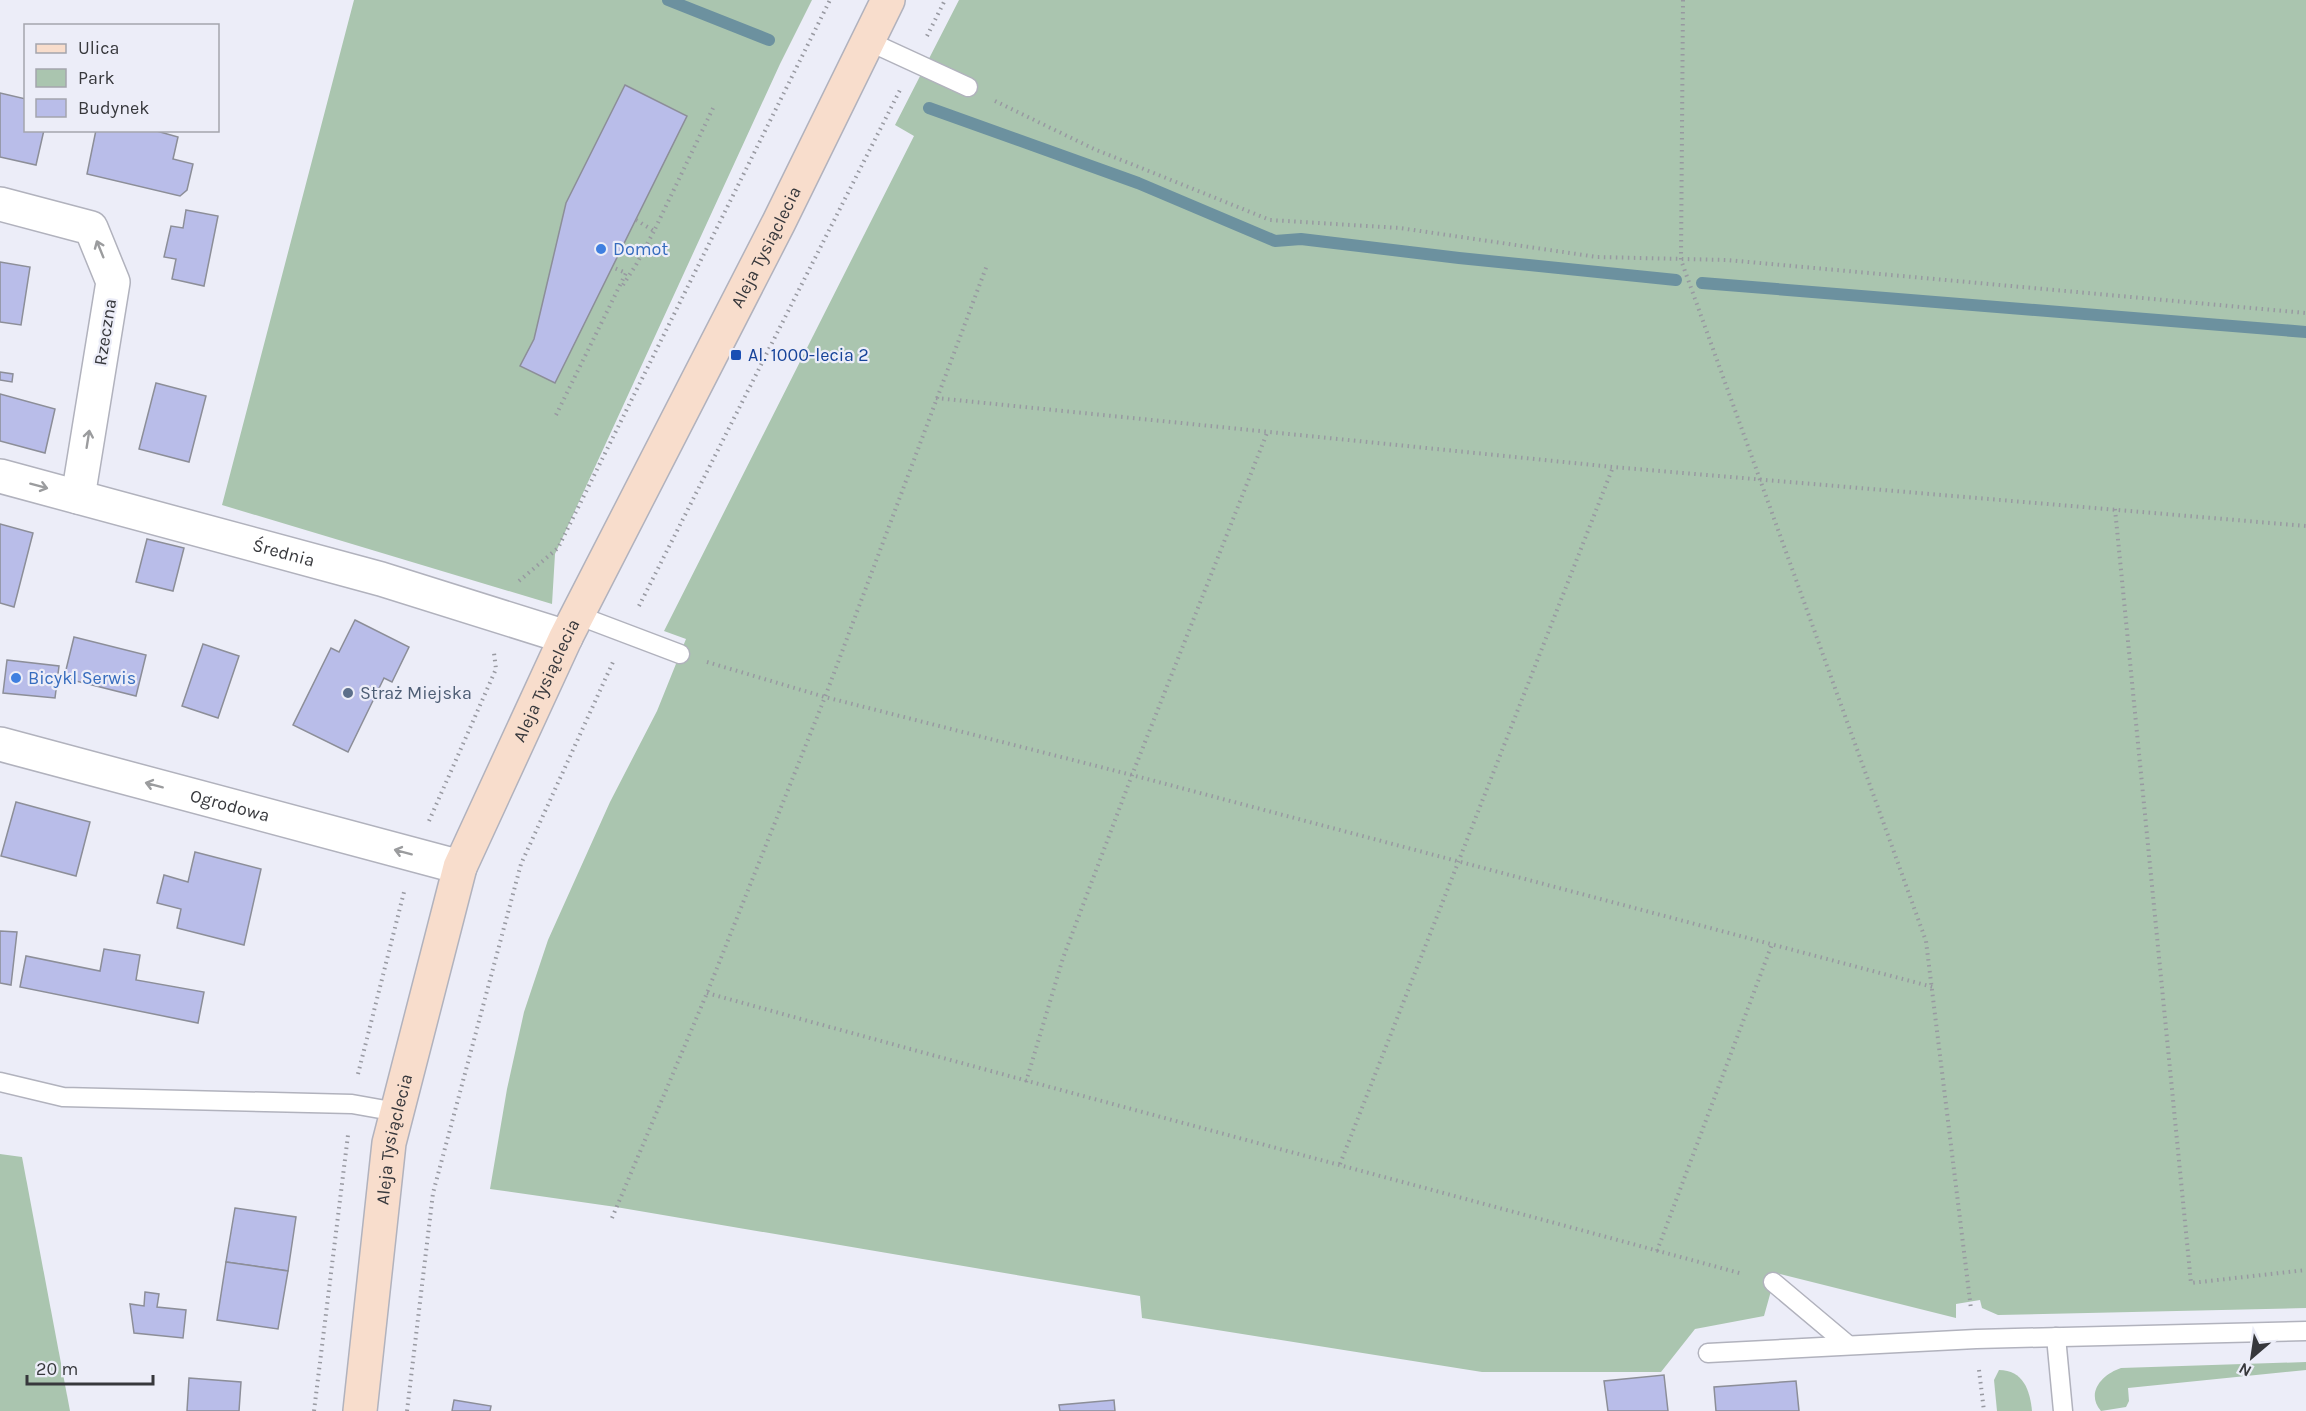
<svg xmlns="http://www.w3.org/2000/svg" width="2306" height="1411" viewBox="0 0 2306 1411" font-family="Karla,sans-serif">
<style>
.green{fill:#aac5af}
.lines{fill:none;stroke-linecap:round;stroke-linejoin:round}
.stream{stroke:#6c919f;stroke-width:12}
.building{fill:#b9bde9;stroke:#8c8e98;stroke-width:1.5}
.lane-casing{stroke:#b1b2bd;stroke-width:21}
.street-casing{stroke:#b1b2bd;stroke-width:36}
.secondary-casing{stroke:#b1b2bd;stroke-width:36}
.path{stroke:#9899a1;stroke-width:4;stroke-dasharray:1.5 4.5;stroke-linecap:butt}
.lane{stroke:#fff;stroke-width:18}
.street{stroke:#fff;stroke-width:33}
.secondary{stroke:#f8ddcc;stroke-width:33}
.oneway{stroke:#9b9c9e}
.shop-dot{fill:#3f7fe0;stroke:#ecedf8;stroke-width:2}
.transit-dot{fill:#1a4fb4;stroke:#ecedf8;stroke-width:2}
.service-dot{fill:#5c6f8a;stroke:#ecedf8;stroke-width:2}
.labels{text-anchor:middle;stroke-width:4.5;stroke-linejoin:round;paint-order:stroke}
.street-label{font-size:18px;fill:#37383c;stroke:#ecedf8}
.shop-label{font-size:18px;fill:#366cbe;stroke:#ecedf8;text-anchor:start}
.transit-label{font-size:18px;fill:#164399;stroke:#ecedf8;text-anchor:start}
.service-label{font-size:18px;fill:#4e5e75;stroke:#ecedf8;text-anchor:start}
</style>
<rect width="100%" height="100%" fill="#ecedf8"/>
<!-- green -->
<g class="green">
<polygon points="354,0 812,0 780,64 555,554 552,604 222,505"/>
<polygon points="959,0 2306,0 2306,1308 1998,1315 1982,1308 1980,1300 1956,1304 1956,1318 1776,1273 1764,1316 1695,1329 1661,1372 1482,1372 1142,1318 1140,1296 616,1207 490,1189 507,1089 524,1012 548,940 610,802 657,711 686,639 664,631 914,136 895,125"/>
<polygon points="0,1154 22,1157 70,1411 0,1411"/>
<path d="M2306,1362v8l-178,18 1,13 -3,6 -25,4c-16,-19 2,-37 20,-43z"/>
<path d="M1999,1370c24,0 31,20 33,41h-35l-3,-31z"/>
</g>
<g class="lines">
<!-- stream -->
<g class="stream">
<polyline points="668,0 769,40"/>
<polyline points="929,108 1138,183 1275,241 1301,239 1459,258 1676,280"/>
<polyline points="1702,283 2306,332"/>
</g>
</g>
<!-- building -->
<g class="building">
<polygon points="625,85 687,116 555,383 520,366 534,339 566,203"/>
<polygon points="0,93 26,99 26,130 44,130 36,165 0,157"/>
<polygon points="96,130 153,130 178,137 173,159 193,164 187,190 180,196 87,174"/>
<polygon points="186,210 218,216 204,286 172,279 176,259 164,257 171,226 183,228"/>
<polygon points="0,262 30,267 21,325 0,322"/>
<polygon points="0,372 13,374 12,382 0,380"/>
<polygon points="156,383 206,396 189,462 139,449"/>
<polygon points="0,394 55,409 45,453 0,441"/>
<polygon points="0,524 33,533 14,607 0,603"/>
<polygon points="147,539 184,548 173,591 136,582"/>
<polygon points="355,620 409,647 392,682 384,678 348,752 293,725 331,648 339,652"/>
<polygon points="74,637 146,655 136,696 64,678"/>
<polygon points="203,644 239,656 218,718 182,706"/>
<polygon points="7,660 59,666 55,698 3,693"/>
<polygon points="16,802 90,822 76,876 1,856"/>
<polygon points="195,852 261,869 244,945 177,928 181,909 157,903 164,875 188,882"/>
<polygon points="0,931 17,932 11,985 0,983"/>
<polygon points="104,949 140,955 136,980 204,992 198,1023 20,987 26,956 100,971"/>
<polygon points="235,1208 296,1217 288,1271 226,1262"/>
<polygon points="226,1262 288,1271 278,1329 217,1320"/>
<polygon points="145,1292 159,1294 157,1307 186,1310 183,1338 134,1333 130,1304 144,1306"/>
<polygon points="1664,1375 1668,1411 1608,1411 1604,1381"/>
<polygon points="189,1378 241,1382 239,1411 187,1411"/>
<polygon points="1796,1381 1799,1411 1716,1411 1714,1387"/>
<polygon points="454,1400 491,1406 490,1411 452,1411"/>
<polygon points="1114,1400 1115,1411 1060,1411 1059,1405"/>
</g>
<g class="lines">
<defs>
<g id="lane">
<polyline points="868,41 968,87"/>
<polyline points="577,615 680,654"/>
<polyline points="0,1082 63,1097 352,1104 397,1112"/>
<polyline points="1773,1282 1848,1345"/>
<polyline points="2056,1337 2063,1411"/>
<polyline points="1708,1353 1976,1339 2306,1331"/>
</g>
<g id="street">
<polyline points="0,204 91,228 113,282 78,497"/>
<path id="s1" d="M0,476l381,103 185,58"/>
<path id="s2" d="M0,744l460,123"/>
</g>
<g id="secondary">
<path id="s3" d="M360,1411l29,-268 71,-276 106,-230 213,-415 109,-222"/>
</g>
</defs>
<!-- lane casing -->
<use href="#lane" class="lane-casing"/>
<!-- street casing -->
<use href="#street" class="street-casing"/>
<!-- secondary casing -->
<use href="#secondary" class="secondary-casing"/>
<!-- path -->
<g class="path">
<polyline points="1683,0 1681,260 1926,941 1971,1309"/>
<polyline points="927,36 945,0"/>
<polyline points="995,101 1094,149 1270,220 1400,228 1597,257 1727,260 2306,313"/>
<polyline points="636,220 654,231 715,104"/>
<polyline points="623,285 636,265 654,231"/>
<polyline points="936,398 1613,467 2306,526"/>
<polyline points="556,415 626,273 612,267"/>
<polyline points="2115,509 2191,1283 2306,1270"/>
<polyline points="519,581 558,548 830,0"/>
<polyline points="639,606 901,88"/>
<polyline points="707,662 825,697 1132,775 1933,987"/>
<polyline points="429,821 496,669 494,653"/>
<path d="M707,993c345,96 691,187 1036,281"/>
<polyline points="358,1074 404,892"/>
<polyline points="1026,1082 1063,958 1132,775 1267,433"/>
<polyline points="1340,1164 1613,467"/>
<polyline points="612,1218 707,993 825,697 987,265"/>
<polyline points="1657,1251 1772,944"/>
<polyline points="1979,1370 1984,1411"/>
<polyline points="314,1411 348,1135"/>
<polyline points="407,1411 433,1193 521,864 613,662"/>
</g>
<!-- lane -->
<use href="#lane" class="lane"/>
<!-- street -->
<use href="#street" class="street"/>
<!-- secondary -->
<use href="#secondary" class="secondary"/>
</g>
<!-- one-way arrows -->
<defs><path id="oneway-shaft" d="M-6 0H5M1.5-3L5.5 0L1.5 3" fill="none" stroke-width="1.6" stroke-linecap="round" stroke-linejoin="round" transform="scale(1.5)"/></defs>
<g class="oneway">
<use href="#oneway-shaft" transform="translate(100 249) rotate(-112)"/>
<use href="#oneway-shaft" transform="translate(88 439) rotate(-81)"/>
<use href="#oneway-shaft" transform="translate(39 486) rotate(15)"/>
<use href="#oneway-shaft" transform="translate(154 785) rotate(-165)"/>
<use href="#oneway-shaft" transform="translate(403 852) rotate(-165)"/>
</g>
<!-- markers -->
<g class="shop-dot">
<circle cx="601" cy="249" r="6"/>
<circle cx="16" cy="678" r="6"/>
</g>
<rect class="transit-dot" x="730" y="349" width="12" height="12" rx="3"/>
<circle class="service-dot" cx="348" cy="693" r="6"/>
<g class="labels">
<!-- street labels -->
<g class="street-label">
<text dy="6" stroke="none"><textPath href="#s3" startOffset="1246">Aleja Tysiąclecia</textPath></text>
<text transform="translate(105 332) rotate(-81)" y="6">Rzeczna</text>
<text dy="6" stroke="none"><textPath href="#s1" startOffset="294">Średnia</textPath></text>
<text dy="6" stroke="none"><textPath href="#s3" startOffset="760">Aleja Tysiąclecia</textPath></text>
<text dy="6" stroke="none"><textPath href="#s2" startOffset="238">Ogrodowa</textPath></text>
<text dy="6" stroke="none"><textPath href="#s3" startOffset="274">Aleja Tysiąclecia</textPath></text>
</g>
<!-- shop labels -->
<g class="shop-label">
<text x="613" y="255">Domot</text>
<text x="28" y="684">Bicykl Serwis</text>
</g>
<!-- transit labels -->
<g class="transit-label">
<text x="748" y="361">Al. 1000-lecia 2</text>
</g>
<!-- service labels -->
<g class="service-label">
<text x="360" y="699">Straż Miejska</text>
</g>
</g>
<!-- legend -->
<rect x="24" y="24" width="195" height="108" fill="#ecedf8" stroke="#a4a5ad" stroke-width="1.5"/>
<rect x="36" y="44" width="30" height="9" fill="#f8ddcc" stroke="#a4a5ad" stroke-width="1.5"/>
<text x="78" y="54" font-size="18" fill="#37383c">Ulica</text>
<rect x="36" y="69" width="30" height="18" fill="#aac5af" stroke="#a4a5ad" stroke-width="1.5"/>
<text x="78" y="84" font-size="18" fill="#37383c">Park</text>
<rect x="36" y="99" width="30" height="18" fill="#b9bde9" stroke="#a4a5ad" stroke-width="1.5"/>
<text x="78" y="114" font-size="18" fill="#37383c">Budynek</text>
<!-- north arrow -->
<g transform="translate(2252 1357) rotate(209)" stroke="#ecedf8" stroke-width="4.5" paint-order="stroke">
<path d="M0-4.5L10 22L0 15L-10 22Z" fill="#37383c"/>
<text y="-9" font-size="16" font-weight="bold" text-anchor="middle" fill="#37383c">N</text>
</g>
<!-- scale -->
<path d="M27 1375v9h126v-9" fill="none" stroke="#37383c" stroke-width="3"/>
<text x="36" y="1375" font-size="18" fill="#37383c" stroke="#ecedf8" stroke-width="4.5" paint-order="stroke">20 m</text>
</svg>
